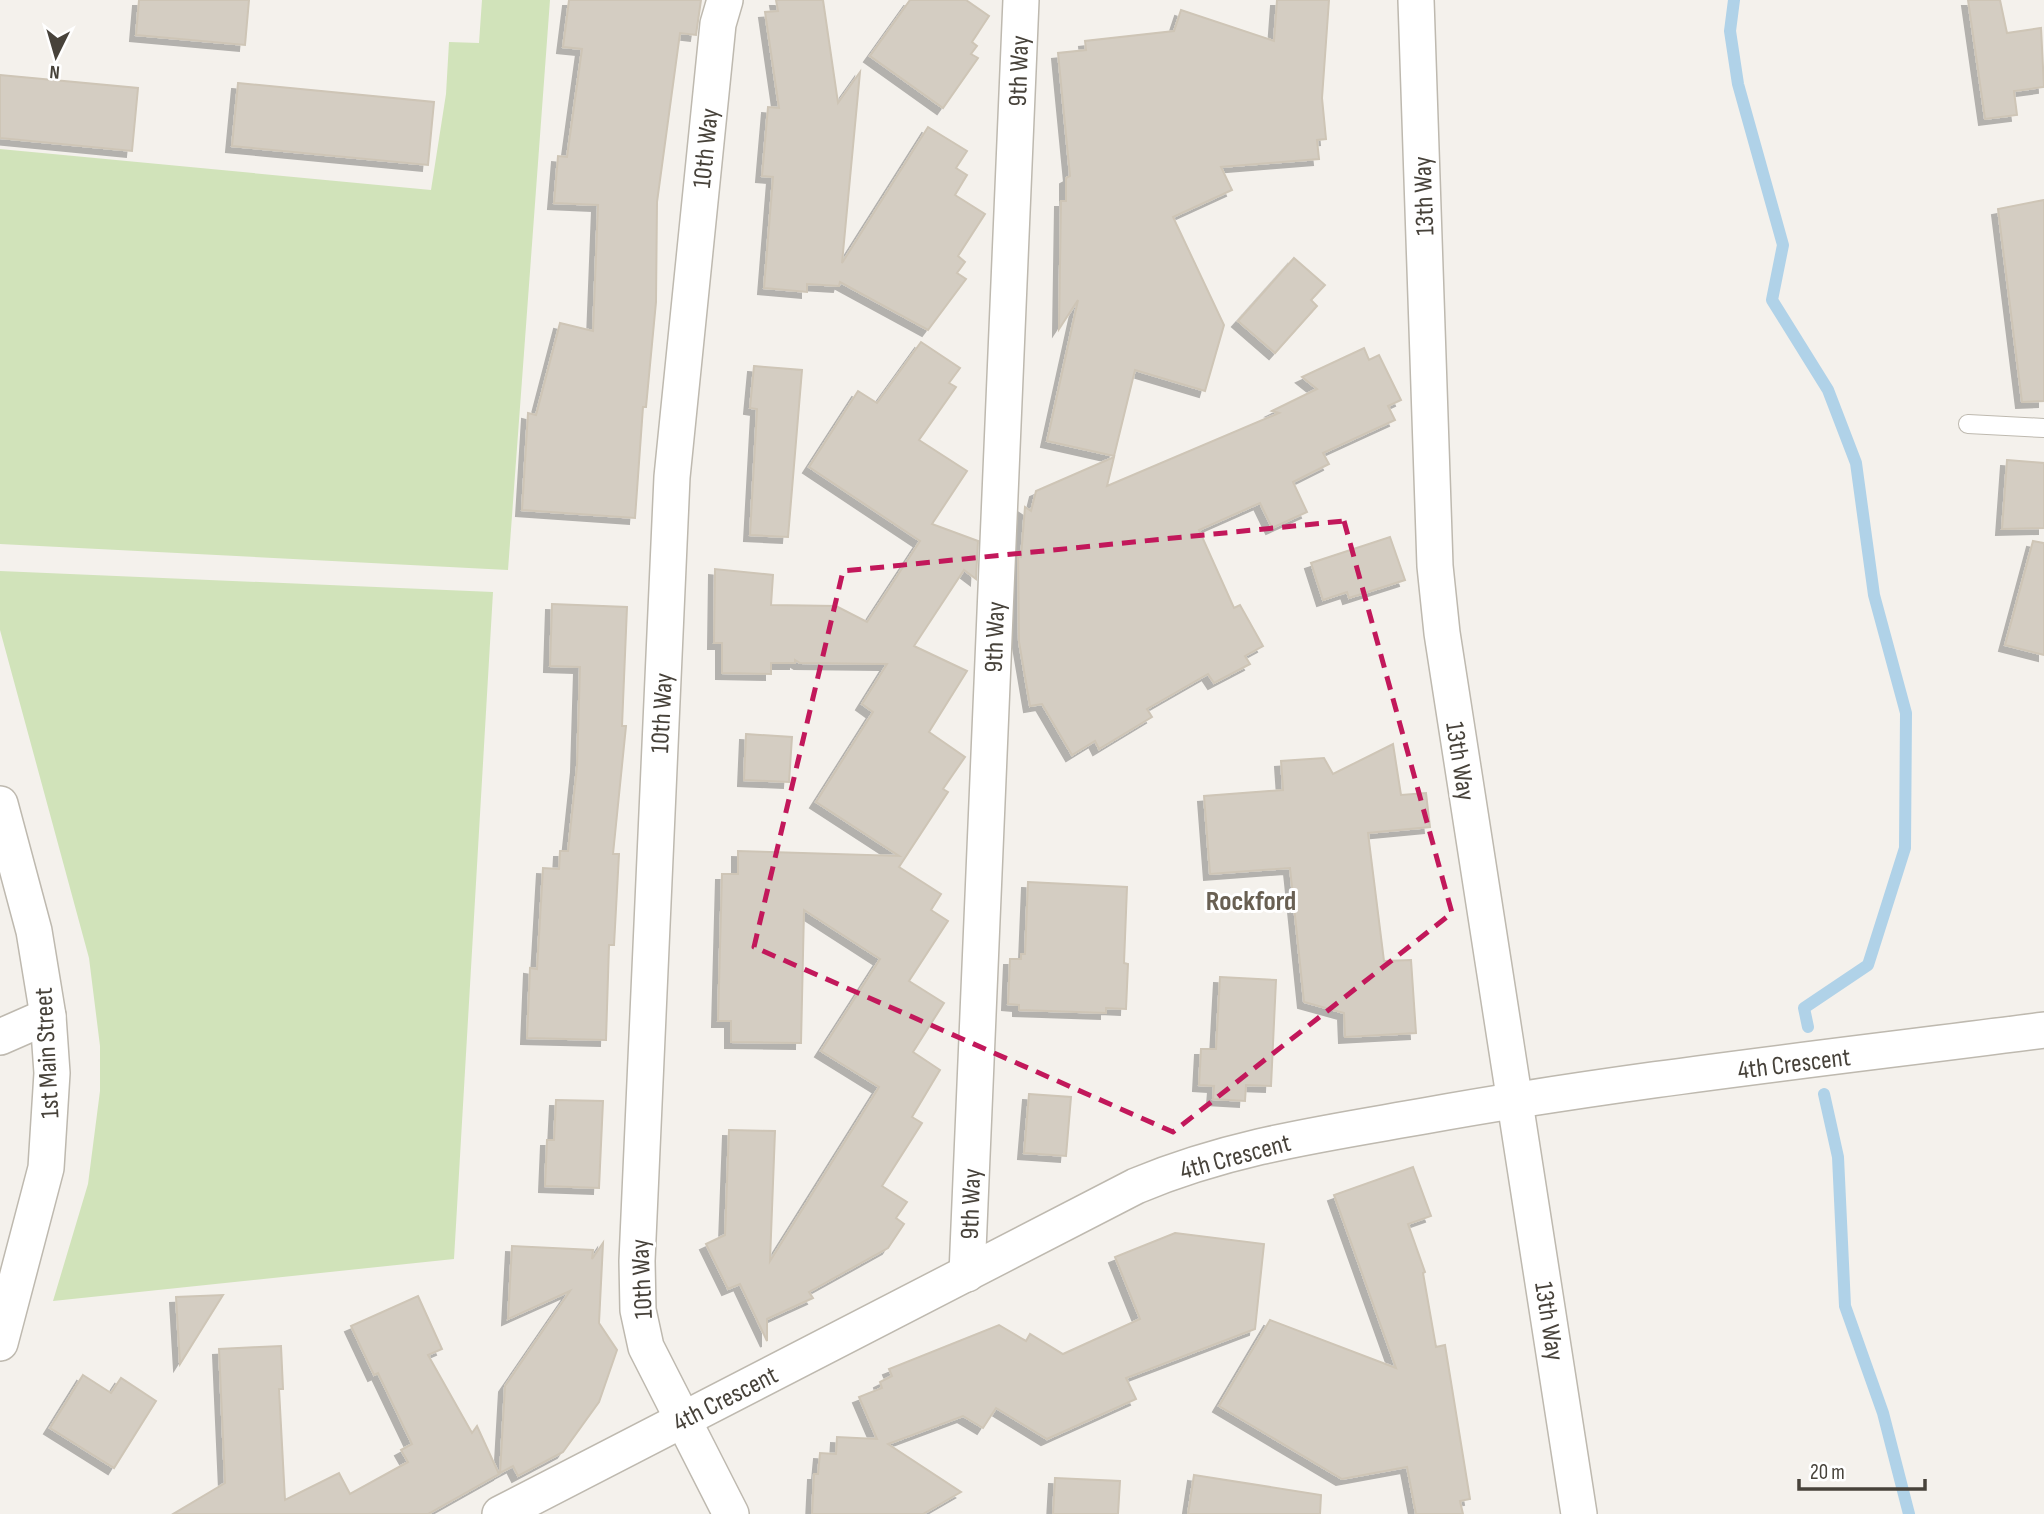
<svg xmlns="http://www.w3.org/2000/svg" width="2044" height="1514" viewBox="0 0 2044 1514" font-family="'Sofia Sans Condensed',sans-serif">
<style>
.green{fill:#d1e3ba}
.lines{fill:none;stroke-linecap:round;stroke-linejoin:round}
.stream{stroke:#b0d2e8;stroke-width:12}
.building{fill:#d4cdc2;stroke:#cec5b6;stroke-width:2;filter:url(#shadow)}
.lane-casing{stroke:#beb9af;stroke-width:20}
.street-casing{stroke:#beb9af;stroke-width:38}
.lane{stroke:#fff;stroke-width:18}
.street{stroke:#fff;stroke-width:35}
.marked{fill:none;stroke:#c2185b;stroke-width:5;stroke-dasharray:14 9;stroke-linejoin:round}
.labels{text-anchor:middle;stroke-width:6;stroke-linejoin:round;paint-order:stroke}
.street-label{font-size:26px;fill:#47423a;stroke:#fff}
.neighbourhood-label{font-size:28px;font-weight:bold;fill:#696053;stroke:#fff}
</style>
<defs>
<filter id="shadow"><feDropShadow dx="-6" dy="6" stdDeviation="0" flood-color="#0004"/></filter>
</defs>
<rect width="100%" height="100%" fill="#f4f1ec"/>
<!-- green -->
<g class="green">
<polygon points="482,0 550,0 508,570 0,544 0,149 431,190 446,94 449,42 479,43"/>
<polygon points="0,571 493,592 454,1259 53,1301 88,1184 100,1091 100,1046 89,958 0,630"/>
</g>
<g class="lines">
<!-- stream -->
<g class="stream">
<polyline points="1734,0 1730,31 1738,84 1783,245 1772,300 1828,390 1856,463 1874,595 1906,713 1905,848 1868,965 1804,1008 1808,1027"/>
<polyline points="1824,1094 1838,1157 1845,1306 1883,1413 1909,1514"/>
</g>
</g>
<!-- building -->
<g class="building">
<polygon points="139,0 249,0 245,45 136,35"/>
<polygon points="569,0 701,0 696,35 680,33 657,202 656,302 646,407 643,407 635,518 522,510 528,413 536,415 560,323 593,331 598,205 554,203 558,156 567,157 582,49 563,47"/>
<polygon points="776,0 823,0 838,103 860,72 842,263 928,127 967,151 956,168 967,175 955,195 985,214 958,256 965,262 957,273 966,279 928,330 840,282 839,286 807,284 807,292 764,288 773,177 762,176 768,107 779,108 765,12 778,11"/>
<polygon points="910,0 966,0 989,16 972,42 977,46 971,54 978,58 943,108 870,56"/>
<polygon points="1277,0 1329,0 1322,98 1326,139 1317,140 1319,159 1221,167 1232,190 1173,217 1224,325 1205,391 1135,370 1114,456 1047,441 1078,300 1059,329 1061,201 1066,201 1066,178 1070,176 1058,53 1086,50 1085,41 1174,31 1181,10 1274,41"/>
<polygon points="1968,0 2000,0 2007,33 2041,28 2044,87 2014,91 2017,115 1985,119"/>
<polygon points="0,75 138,88 132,151 0,138"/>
<polygon points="238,83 434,102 428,165 232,146"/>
<polygon points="2044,200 2044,401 2022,402 1998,209"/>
<polygon points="1294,258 1325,285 1311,300 1317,306 1275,353 1238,321"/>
<polygon points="921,342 960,368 949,383 956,387 919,440 967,471 932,524 978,541 976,579 964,570 914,646 967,671 929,732 965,757 943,789 948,792 899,867 941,894 931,910 948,921 909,981 944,1003 913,1052 940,1070 912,1117 922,1123 882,1186 907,1202 896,1218 904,1224 888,1248 809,1292 813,1298 767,1319 767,1341 740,1284 728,1289 706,1244 725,1235 729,1130 775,1131 770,1261 879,1087 821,1051 880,959 804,910 801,1043 731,1042 731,1021 718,1021 722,874 738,874 738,851 899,856 816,802 873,712 862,704 887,664 800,663 795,660 795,663 771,663 771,674 722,673 722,643 714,643 715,569 773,575 771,605 836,606 867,622 920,541 809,467 858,391 877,403"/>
<polygon points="1364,348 1369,360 1379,355 1401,400 1388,406 1395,420 1323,453 1329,464 1293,482 1307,512 1272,528 1260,503 1199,530 1234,608 1240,605 1263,646 1245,656 1250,664 1214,683 1208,674 1147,709 1152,717 1099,749 1095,741 1072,755 1042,704 1030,706 1019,642 1018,556 1021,557 1025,507 1031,511 1036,491 1114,457 1107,486 1279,413 1272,411 1317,389 1302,377"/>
<polygon points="754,366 802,370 788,537 750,535 757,409 750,408"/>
<polygon points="2007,460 2044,463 2044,528 2002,529"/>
<polygon points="1390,537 1405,580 1349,598 1347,592 1323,600 1311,563"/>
<polygon points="2033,541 2044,543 2044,655 2005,645"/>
<polygon points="552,604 627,607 622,726 626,726 613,854 619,854 614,945 609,945 606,1040 527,1038 530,968 537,969 543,868 559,869 560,851 568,851 577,766 580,667 550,666"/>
<polygon points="746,734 792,737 789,782 744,780"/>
<polygon points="1393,744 1401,795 1426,793 1430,827 1368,833 1384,961 1411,960 1416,1033 1345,1037 1344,1013 1304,1002 1290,868 1210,874 1204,796 1283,790 1281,761 1324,758 1333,774"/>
<polygon points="1028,882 1127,887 1124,963 1128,964 1126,1009 1106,1008 1106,1013 1019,1010 1019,1005 1008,1004 1010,959 1021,959 1021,954 1025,954"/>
<polygon points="1220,977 1276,980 1271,1086 1246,1085 1245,1101 1213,1099 1214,1086 1199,1085 1201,1049 1216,1049"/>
<polygon points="1029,1094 1071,1097 1066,1156 1024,1153"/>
<polygon points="556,1100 603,1101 599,1188 545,1186 547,1140 554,1140"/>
<polygon points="1413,1167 1431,1216 1408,1224 1425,1272 1423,1273 1436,1347 1445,1345 1470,1499 1460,1501 1463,1514 1416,1514 1407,1467 1342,1479 1219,1406 1270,1320 1396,1368 1334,1195"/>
<polygon points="1175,1233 1264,1244 1255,1329 1126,1378 1136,1399 1047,1439 996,1408 983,1428 963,1416 888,1444 961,1492 923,1514 812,1514 814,1474 818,1474 820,1453 836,1454 837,1437 877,1439 859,1397 882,1388 880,1382 892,1376 889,1369 999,1325 1026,1341 1030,1334 1063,1354 1140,1319 1115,1257"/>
<polygon points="603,1243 599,1323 617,1350 599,1402 563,1452 518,1476 513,1466 500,1473 505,1386 570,1291 508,1319 512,1246 593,1250 592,1259"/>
<polygon points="223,1295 180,1364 176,1297"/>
<polygon points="418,1296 442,1349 428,1355 472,1433 477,1426 499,1474 428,1514 173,1514 225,1483 219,1349 281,1346 283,1389 279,1389 285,1500 339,1473 350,1494 408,1462 401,1450 412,1444 378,1373 374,1375 351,1326"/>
<polygon points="83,1375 111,1393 121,1378 156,1401 114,1468 50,1428"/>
<polygon points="1194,1475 1321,1495 1320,1514 1188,1514"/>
<polygon points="1055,1478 1120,1481 1118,1514 1053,1514"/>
</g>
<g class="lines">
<defs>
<polyline id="lane" points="1968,424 2044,428"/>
<g id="street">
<polyline points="725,0 718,24 672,477 637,1261 638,1310 646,1347 731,1514"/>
<polyline points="1416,0 1435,566 1442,633 1579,1514"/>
<polyline points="0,804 34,931 48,1016 52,1073 46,1168 0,1343"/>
<polyline points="0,1037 48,1016"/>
<polyline points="967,1274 1021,0"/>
<path d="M500,1514l636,-328c96,-40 186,-52 288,-70 205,-37 413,-59 620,-86"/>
</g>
</defs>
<!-- lane casing -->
<use href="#lane" class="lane-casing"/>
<!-- street casing -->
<use href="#street" class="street-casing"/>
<!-- lane -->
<use href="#lane" class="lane"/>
<!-- street -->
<use href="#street" class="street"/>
</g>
<!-- marked area -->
<path class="marked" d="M1344,521l108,392 -279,219 -419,-185 89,-376z"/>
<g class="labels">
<!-- street labels -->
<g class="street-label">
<text transform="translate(1018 71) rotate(-88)" y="9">9th Way</text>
<text transform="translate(705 148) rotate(-84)" y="9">10th Way</text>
<text transform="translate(1423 196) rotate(-92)" y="9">13th Way</text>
<text transform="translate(994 637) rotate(-88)" y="9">9th Way</text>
<text transform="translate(661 713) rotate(-87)" y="9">10th Way</text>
<text transform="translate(1461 761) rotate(81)" y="9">13th Way</text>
<text transform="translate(46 1053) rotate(-93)" y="9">1st Main Street</text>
<text transform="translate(1794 1063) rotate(-7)" y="9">4th Crescent</text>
<text transform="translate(1235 1156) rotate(-15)" y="9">4th Crescent</text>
<text transform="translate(970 1204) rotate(-88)" y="9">9th Way</text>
<text transform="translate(641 1279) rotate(-93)" y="9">10th Way</text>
<text transform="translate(1550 1321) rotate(81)" y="9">13th Way</text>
<text transform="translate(725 1398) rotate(-27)" y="9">4th Crescent</text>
</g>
<!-- neighbourhood labels -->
<g class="neighbourhood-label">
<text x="1251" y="910">Rockford</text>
</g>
</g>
<!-- north arrow -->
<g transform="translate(56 56) rotate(185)" stroke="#ffffff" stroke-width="5" paint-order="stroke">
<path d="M0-5L12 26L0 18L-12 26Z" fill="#47423a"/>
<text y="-10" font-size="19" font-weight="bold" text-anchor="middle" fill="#47423a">N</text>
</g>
<!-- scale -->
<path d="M1799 1479v10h126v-10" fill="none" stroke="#47423a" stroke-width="3.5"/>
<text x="1810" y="1479" font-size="21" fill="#47423a" stroke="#ffffff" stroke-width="5" paint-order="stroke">20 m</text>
</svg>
